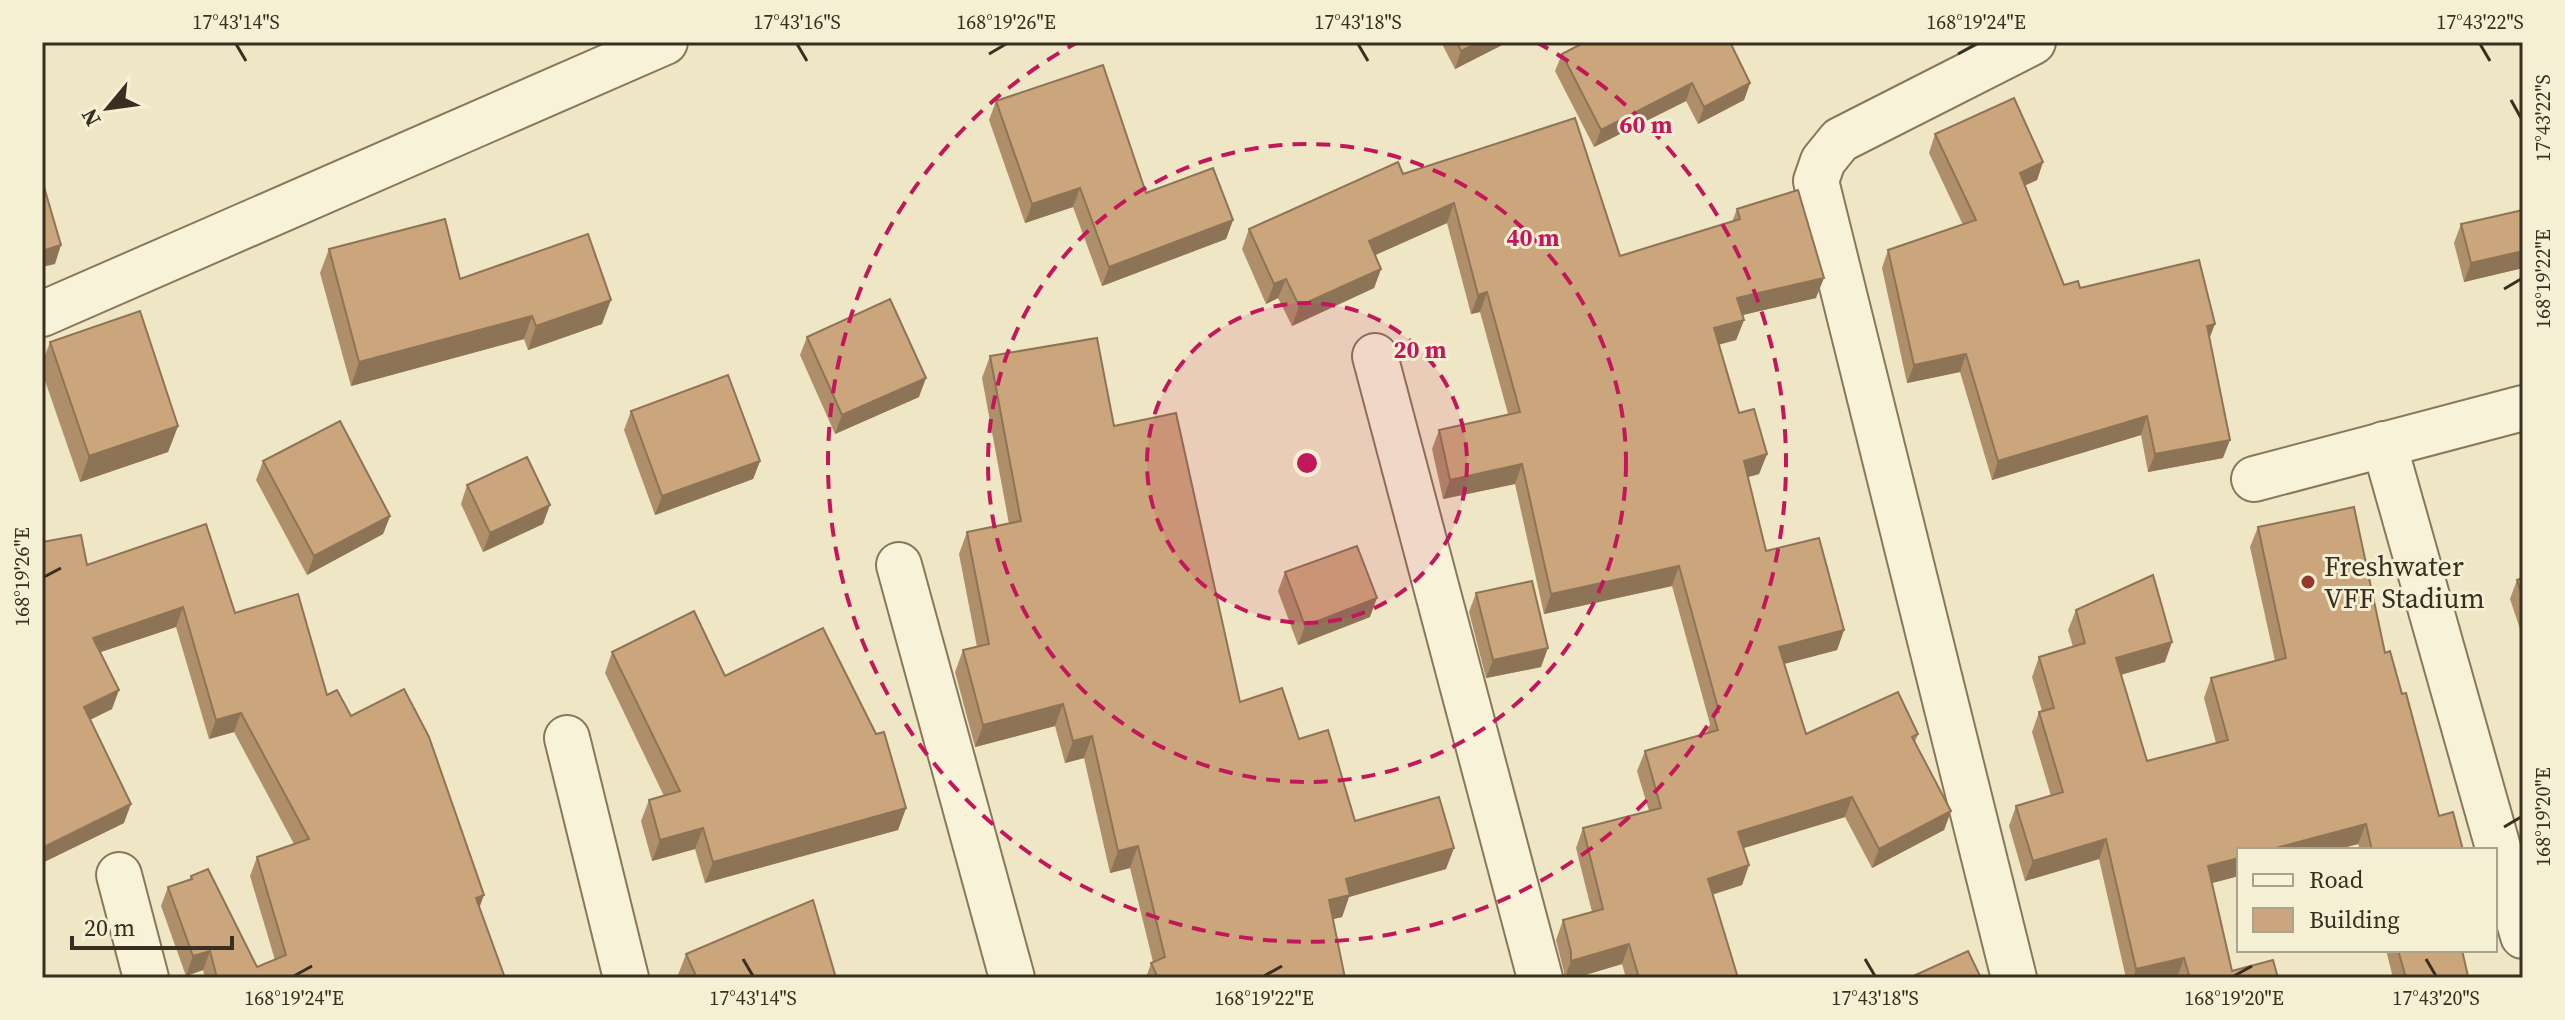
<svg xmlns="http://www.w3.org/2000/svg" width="2565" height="1020" viewBox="0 0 2565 1020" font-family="'Source Serif 4',serif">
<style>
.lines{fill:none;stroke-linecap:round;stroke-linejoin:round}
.minor-casing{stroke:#88785b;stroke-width:48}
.minor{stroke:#f8f2d8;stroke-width:44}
.wall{fill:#af8e6a}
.shaded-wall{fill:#8e7456}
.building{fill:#cba57b;stroke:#8e7456;stroke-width:2}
.ticks{fill:none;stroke:#392e1f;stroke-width:3}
.ring{fill:none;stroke:#c2185b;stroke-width:4;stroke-dasharray:14 10}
.poi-dot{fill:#96362c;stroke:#f5efd4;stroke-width:3}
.labels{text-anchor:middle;stroke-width:6;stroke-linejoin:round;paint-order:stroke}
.poi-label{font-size:28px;fill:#392e1f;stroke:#f5efd4;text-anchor:start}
.centre{fill:#c2185b;stroke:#f5efd4;stroke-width:4}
.ring-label{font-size:24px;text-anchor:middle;font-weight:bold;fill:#c2185b;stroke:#f5efd4;stroke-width:6;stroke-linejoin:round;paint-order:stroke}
.neatline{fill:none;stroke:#392e1f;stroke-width:3}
.ticks-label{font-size:20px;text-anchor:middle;fill:#392e1f}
</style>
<rect width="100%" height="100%" fill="#eee6c5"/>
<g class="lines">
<defs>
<g id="minor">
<polyline points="42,314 665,42"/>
<polyline points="1375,356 1540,978"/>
<polyline points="2384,444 2523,936"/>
<polyline points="2254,479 2523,408"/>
<polyline points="899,565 1012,978"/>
<polyline points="567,738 626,978"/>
<polyline points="119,875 146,978"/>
<polyline points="2014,978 1816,181 1823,161 1840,140 2033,42"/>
</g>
</defs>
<!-- minor casing -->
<use href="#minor" class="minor-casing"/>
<!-- minor -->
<use href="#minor" class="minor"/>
</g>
<!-- wall -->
<g class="wall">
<polygon points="1441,42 1508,42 1455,69"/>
<polygon points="1562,54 1750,83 1744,100 1698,124 1686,101 1594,147 1555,71"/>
<polygon points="996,101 1146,193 1233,220 1226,239 1102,286 1073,207 1025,223 989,120"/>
<polygon points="1935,134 2043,162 2037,180 2025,185 2064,285 2080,288 2210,339 2223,458 2148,472 2141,435 1992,480 1960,372 1907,383 1882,268 1888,250 1963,225 1929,153"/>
<polygon points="1403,174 1620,256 1732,222 1737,209 1816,298 1742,315 1744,320 1736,340 1719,344 1739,413 1767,454 1759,474 1748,477 1766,551 1844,630 1837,650 1784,664 1806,734 1918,734 1915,742 1951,811 1944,830 1872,868 1845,817 1743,848 1749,865 1742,885 1712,895 1738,978 1626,978 1622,964 1575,978 1564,978 1564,972 1556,940 1563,920 1592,912 1576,848 1583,828 1649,811 1637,771 1645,751 1706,734 1710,724 1672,586 1544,614 1515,484 1443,499 1432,449 1439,430 1508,414 1480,312 1471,314 1447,223 1375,255 1381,269 1374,288 1292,326 1278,298 1266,304 1242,249 1249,229"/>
<polygon points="2523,210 2523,268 2464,282 2454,243 2461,224"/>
<polygon points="329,249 460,279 602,324 528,350 524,339 351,386 320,273"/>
<polygon points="807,337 919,397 835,434 800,355"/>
<polygon points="50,342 178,426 168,452 80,482 42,372 42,363"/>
<polygon points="990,356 1114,426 1240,702 1299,739 1355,821 1446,869 1349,897 1342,917 1333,919 1345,978 1146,978 1151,963 1153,962 1130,868 1110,873 1084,758 1065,763 1055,726 975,747 955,672 963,650 977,647 959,554 967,532 1009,524 982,378"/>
<polygon points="631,411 760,461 753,479 655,515 624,430"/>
<polygon points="263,461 390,516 383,534 307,575 256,480"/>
<polygon points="467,485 543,524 483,552 461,504"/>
<polygon points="2258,527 2385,653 2402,694 2439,816 2463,850 2360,850 2358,844 2212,883 2232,971 2278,978 2126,978 2099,859 2025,881 2009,826 2016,806 2051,796 2032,732 2039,712 2042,711 2032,677 2039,657 2073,647 2068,630 2076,610 2165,662 2121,675 2147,761 2216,743 2204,698 2211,678 2275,661 2250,547"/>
<polygon points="42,542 87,565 235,613 351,716 479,907 505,978 205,978 203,970 186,976 161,906 168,887 190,879 191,876 257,967 275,960 250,876 257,857 294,844 234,732 209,739 176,627 100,652 112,709 90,720 124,823 42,863"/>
<polygon points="1285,572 1370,617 1298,645 1278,591"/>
<polygon points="2523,578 2523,638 2510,599 2517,580"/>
<polygon points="1476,593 1541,667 1486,678 1469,612"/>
<polygon points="612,652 725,676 906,808 898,830 705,883 695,849 652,861 641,821 649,800 664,796 605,673"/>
<polygon points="2386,950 2462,950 2468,978 2393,978"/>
<polygon points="686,954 836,978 680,978 678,975"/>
</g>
<!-- shaded-wall -->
<g class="shaded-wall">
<polygon points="1480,42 1508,42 1455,69 1461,51"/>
<polygon points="1692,83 1686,101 1594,147 1601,130"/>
<polygon points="1750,83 1744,100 1698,124 1704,107"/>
<polygon points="2043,162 2037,180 2013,191 2020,173"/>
<polygon points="1080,188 1073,207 1025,223 1032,204"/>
<polygon points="1454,203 1447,223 1362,261 1369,241"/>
<polygon points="1233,220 1226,239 1102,286 1109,267"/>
<polygon points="61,245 55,264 42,267 42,251"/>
<polygon points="2523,251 2523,268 2464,282 2471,263"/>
<polygon points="1381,269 1374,288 1292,326 1299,306"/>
<polygon points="1824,278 1816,298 1730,318 1737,298"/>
<polygon points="1286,279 1278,298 1266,304 1274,284"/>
<polygon points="1487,292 1480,312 1471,314 1478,295"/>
<polygon points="611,300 602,324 528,350 536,326"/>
<polygon points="532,316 524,339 351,386 359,362"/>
<polygon points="1744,320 1736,340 1707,348 1714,328"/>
<polygon points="2215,324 2208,342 2207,326"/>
<polygon points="1966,354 1960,372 1907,383 1914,365"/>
<polygon points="926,378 919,397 835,434 842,415"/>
<polygon points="2147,416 2141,435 1992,480 1998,461"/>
<polygon points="178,426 168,452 80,482 89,456"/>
<polygon points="2230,440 2223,458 2148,472 2155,454"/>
<polygon points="1767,454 1759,474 1737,480 1744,461"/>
<polygon points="760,461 753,479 655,515 662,496"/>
<polygon points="1522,464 1515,484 1443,499 1450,480"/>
<polygon points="550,505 543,524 483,552 490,533"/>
<polygon points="390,516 383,534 307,575 314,556"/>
<polygon points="1679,566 1672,586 1544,614 1551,594"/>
<polygon points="1377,598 1370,617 1298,645 1305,626"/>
<polygon points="183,607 176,627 86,657 93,638"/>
<polygon points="1844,630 1837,650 1772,667 1779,647"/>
<polygon points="2172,642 2165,662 2109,678 2116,658"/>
<polygon points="1548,648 1541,667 1486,678 1493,660"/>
<polygon points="119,690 112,709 77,726 84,707"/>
<polygon points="1063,704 1055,726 975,747 983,725"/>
<polygon points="241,713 234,732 209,739 216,720"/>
<polygon points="1092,736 1084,758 1065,763 1073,741"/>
<polygon points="1852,797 1845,817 1731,852 1738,832"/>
<polygon points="131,804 124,823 42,863 42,848"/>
<polygon points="906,808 898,830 705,883 713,862"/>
<polygon points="1951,811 1944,830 1872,868 1879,849"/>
<polygon points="2366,824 2358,844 2335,850 2268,850"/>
<polygon points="703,828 695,849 652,861 660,840"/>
<polygon points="2106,839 2099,859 2025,881 2033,861"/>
<polygon points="1138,846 1130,868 1110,873 1118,851"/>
<polygon points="1454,848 1446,869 1349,897 1342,917 1321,922 1329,900 1346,879"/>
<polygon points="2239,858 2239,876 2201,886 2208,866"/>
<polygon points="1749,865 1742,885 1700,898 1708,879"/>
<polygon points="484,895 477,914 476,898"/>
<polygon points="1629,944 1622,964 1575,978 1565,978 1571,961"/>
<polygon points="210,951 203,970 186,976 193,956"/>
<polygon points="2184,958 2177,978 2133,978 2136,969"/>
</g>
<!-- building -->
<g class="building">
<polygon points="1457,42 1480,42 1461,51"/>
<polygon points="1585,42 1730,42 1750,83 1704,107 1692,83 1601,130 1562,54"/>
<polygon points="1103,65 1146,193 1213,168 1233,220 1109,267 1080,188 1032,204 996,101"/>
<polygon points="2014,98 2043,162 2020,173 2064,285 2078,281 2080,288 2199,260 2215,324 2207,326 2230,440 2155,454 2147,416 1998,461 1966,354 1914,365 1888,250 1976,220 1935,134"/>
<polygon points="1575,118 1620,256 1740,219 1737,209 1798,190 1824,278 1737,298 1744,320 1714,328 1739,413 1754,409 1767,454 1744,461 1766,551 1819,538 1844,630 1779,647 1806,734 1898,692 1918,734 1912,737 1951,811 1879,849 1852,797 1738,832 1749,865 1708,879 1738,978 1639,978 1629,944 1571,961 1571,952 1563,920 1603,909 1583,828 1661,808 1645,751 1718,730 1713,714 1719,712 1679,566 1551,594 1522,464 1450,480 1439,430 1520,412 1487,292 1478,295 1454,203 1369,241 1381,269 1299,306 1286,279 1274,284 1249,229 1398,162 1403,174"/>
<polygon points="42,180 61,245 42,251"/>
<polygon points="2523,210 2523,251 2471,263 2461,224"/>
<polygon points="445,219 460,279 588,234 611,300 536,326 532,316 359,362 329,249"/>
<polygon points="890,299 926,378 842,415 807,337"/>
<polygon points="140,311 178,426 89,456 50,342"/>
<polygon points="1097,338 1114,426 1176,413 1240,702 1282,688 1299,739 1328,730 1355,821 1439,797 1454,848 1346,879 1350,895 1329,900 1345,978 1158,978 1151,963 1165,957 1138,846 1118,851 1092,736 1073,741 1063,704 983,725 963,650 989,644 967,532 1021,521 990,356"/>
<polygon points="728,375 760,461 662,496 631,411"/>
<polygon points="340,421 390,516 314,556 263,461"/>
<polygon points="527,457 550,505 490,533 467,485"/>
<polygon points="2354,507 2385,653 2390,651 2402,694 2406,693 2439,816 2453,812 2463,850 2372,850 2366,824 2268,850 2239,850 2239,858 2208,866 2232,971 2273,960 2278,978 2190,978 2184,958 2136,969 2106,839 2033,861 2016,806 2063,792 2039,712 2054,708 2039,657 2085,643 2076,610 2153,575 2172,642 2116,658 2147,761 2228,740 2211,678 2286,658 2258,527"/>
<polygon points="206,524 235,613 298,594 327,695 337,690 351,716 404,689 429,737 484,895 476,898 505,978 217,978 210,951 193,956 168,887 192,879 191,876 208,869 257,967 286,955 257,857 309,839 241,713 216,720 183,607 93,638 119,690 84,707 131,804 42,848 42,542 81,535 87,565"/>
<polygon points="1357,546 1377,598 1305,626 1285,572"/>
<polygon points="2523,578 2523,599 2517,580"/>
<polygon points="1532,581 1548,648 1493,660 1476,593"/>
<polygon points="694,611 725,676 823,628 876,734 884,732 906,808 713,862 703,828 660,840 649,800 680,791 612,652"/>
<polygon points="813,900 836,978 697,978 686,954"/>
<polygon points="2398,950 2462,950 2468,976 2462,978 2406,978"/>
<polygon points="1968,951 1981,978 1909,978"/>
</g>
<!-- ticks -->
<path class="ticks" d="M236,44l10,17M797,44l10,17M1358,44l10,17M2480,44l10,17M989,54l17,-10M1958,54l18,-10M2511,100l10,18M2504,289l17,-10M44,577l17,-9M2504,827l17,-10M743,959l10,17M1865,959l10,17M2426,959l10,17M294,976l18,-10M1264,976l18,-10M2234,976l18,-10"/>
<!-- distance rings -->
<circle cx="1307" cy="463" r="160" fill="#c2185b" fill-opacity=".12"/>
<g class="ring">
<circle cx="1307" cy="463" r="160"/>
<circle cx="1307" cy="463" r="319"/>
<path d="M1536 42A479 479 0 1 1 1078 42"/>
</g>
<!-- markers -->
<circle class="poi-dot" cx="2308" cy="582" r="8"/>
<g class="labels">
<!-- poi labels -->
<g class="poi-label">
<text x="2324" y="576">Freshwater<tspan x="2324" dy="32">VFF Stadium</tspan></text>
</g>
</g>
<circle cx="1307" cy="463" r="12" class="centre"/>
<g class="ring-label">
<text x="1646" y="133">60 m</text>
<text x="1533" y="246">40 m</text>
<text x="1420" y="358">20 m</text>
</g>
<!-- border -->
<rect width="2565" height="1020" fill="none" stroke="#f5efd4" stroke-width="88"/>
<!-- legend -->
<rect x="2237" y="848" width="260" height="104" fill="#f5efd4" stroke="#aaa28c" stroke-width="2"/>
<rect x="2253" y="874" width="40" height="12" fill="#f8f2d8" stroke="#aaa28c" stroke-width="2"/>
<text x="2309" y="888" font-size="24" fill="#392e1f">Road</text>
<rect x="2253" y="908" width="40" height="24" fill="#cba57b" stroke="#aaa28c" stroke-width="2"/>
<text x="2309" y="928" font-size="24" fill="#392e1f">Building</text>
<!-- north arrow -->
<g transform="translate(108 108) rotate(241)" stroke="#f5efd4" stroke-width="6" paint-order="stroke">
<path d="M0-6L14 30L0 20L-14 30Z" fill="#392e1f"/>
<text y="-12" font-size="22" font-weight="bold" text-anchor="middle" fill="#392e1f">N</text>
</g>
<!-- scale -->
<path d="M72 936v12h160v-12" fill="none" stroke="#392e1f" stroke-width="4"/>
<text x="84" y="936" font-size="24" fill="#392e1f" stroke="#f5efd4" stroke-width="6" paint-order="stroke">20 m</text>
<rect x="44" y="44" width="2477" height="932" class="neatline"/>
<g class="ticks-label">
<text x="236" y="29">17°43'14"S</text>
<text x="797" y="29">17°43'16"S</text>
<text x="1006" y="29">168°19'26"E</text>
<text x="1358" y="29">17°43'18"S</text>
<text x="1976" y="29">168°19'24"E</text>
<text x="2480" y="29">17°43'22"S</text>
<text transform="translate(2543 118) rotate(-90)" y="7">17°43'22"S</text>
<text transform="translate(2543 279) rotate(-90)" y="7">168°19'22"E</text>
<text transform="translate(22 577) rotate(-90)" y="7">168°19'26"E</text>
<text transform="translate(2543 817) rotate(-90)" y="7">168°19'20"E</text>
<text x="294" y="1005">168°19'24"E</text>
<text x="753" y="1005">17°43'14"S</text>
<text x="1264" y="1005">168°19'22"E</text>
<text x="1875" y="1005">17°43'18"S</text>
<text x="2234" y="1005">168°19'20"E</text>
<text x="2436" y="1005">17°43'20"S</text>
</g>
</svg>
